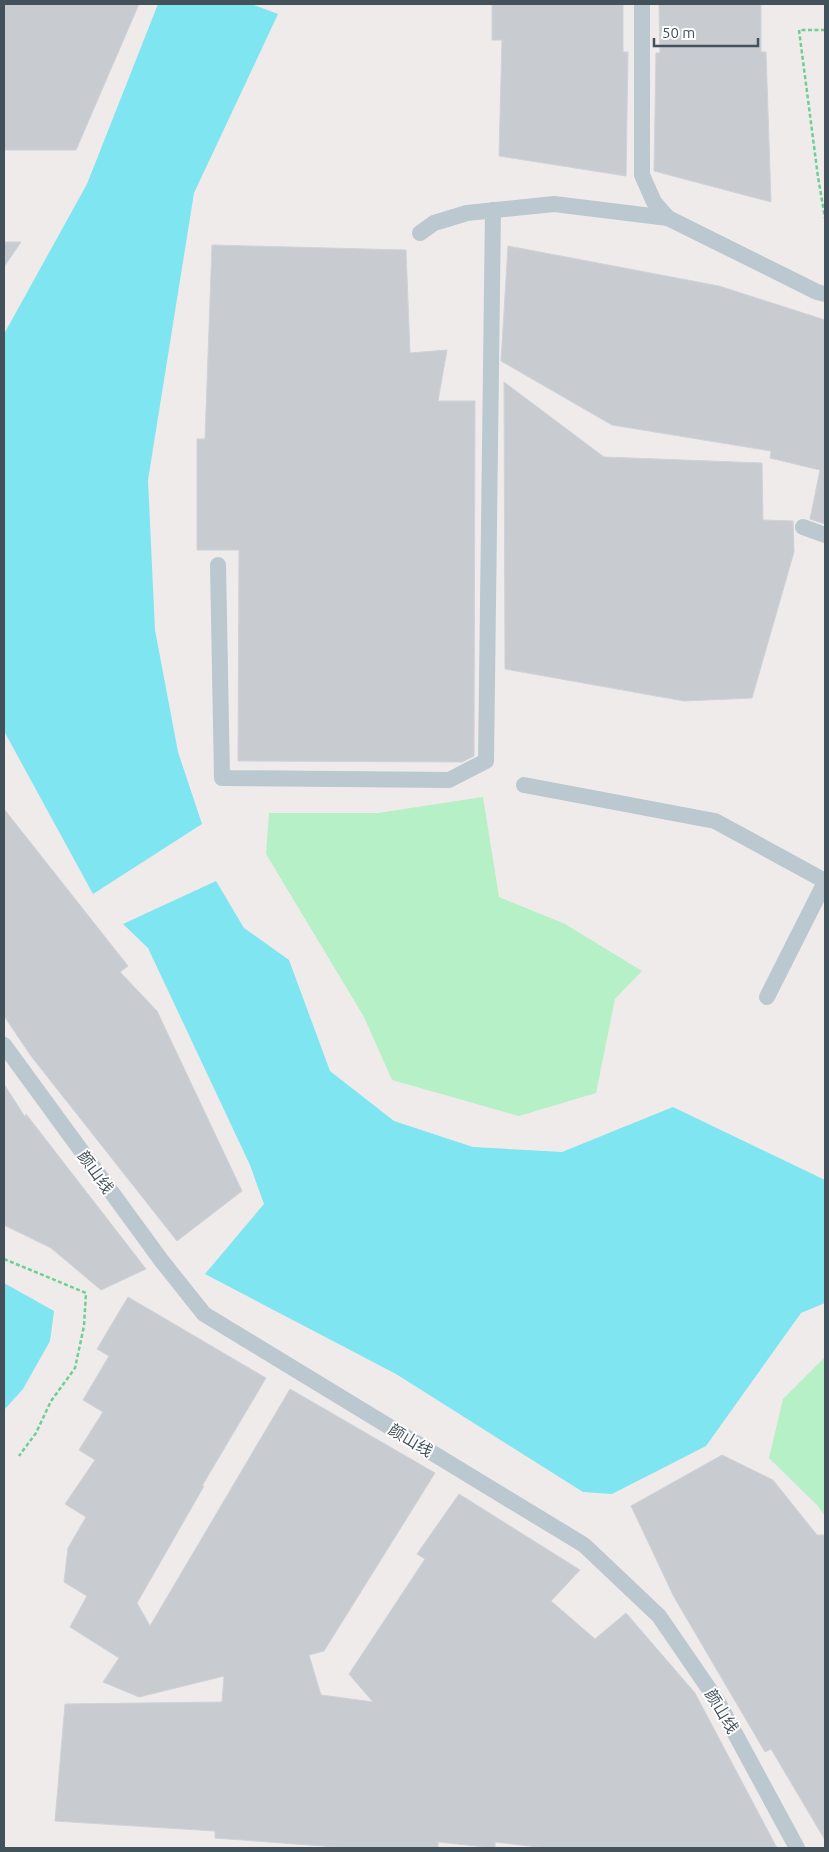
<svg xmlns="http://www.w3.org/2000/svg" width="829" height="1852" viewBox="0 0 829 1852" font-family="Ubuntu,'Noto Sans SC',sans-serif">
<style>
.green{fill:#b5f0c6}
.water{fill:#7fe5f0}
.building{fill:#c8ccd1;stroke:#cfd2d8}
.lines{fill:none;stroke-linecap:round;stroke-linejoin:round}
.path{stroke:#6cd094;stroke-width:2.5;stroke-dasharray:4 2.5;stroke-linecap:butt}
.minor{stroke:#bbc8cf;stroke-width:16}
.labels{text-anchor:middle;stroke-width:4;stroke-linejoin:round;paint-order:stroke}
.street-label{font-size:16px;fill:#43515a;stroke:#fff}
</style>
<rect width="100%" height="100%" fill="#efebeb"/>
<!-- green -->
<g class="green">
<polygon points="483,797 499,897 565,924 642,971 615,999 596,1093 519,1116 392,1080 364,1017 266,854 269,813 378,813"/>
<polygon points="825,1357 825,1516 817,1505 769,1458 783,1399"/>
</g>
<!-- water -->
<g class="water">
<polygon points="158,4 251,4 278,14 194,193 148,480 155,630 178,752 202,824 93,894 4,731 4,334 87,184"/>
<polygon points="216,881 244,928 289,960 330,1071 394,1121 473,1147 562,1152 673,1107 825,1180 825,1303 801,1313 706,1446 612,1494 583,1492 396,1374 205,1274 264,1204 250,1165 148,948 123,924"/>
<polygon points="4,1283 54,1311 50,1341 23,1389 4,1410"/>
</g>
<!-- building -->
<g class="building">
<polygon points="4,4 139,4 76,150 4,150"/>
<polygon points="492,4 623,4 623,52 628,52 626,176 499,156 502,40 492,40"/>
<polygon points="659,4 761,4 761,52 766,52 771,202 654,171 656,53 660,53"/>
<polygon points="4,242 21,242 4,267"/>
<polygon points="212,245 406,250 410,353 447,350 438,401 475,401 474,756 462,762 238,761 239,550 197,550 197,439 205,439"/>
<polygon points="508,246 719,286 825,320 825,524 810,519 820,470 770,458 771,451 612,425 501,361"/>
<polygon points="504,382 604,457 762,463 763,520 793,521 794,552 752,698 684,701 505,669"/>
<polygon points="4,809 128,966 120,972 157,1011 242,1191 177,1241 31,1056 4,1016"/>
<polygon points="4,1084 25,1117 26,1114 146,1269 101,1290 51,1248 4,1225"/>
<polygon points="128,1297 266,1378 202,1486 204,1486 137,1603 150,1626 290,1389 435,1473 324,1651 309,1655 321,1695 373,1702 349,1674 425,1559 417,1554 459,1494 580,1570 551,1601 595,1639 626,1613 695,1693 777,1848 546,1848 495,1842 495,1848 438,1842 438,1848 349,1848 215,1838 215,1831 55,1821 65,1704 222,1702 224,1676 139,1697 103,1682 119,1658 70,1627 87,1596 64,1582 68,1548 86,1517 65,1504 95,1460 79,1450 103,1412 83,1400 109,1356 97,1349"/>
<polygon points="722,1455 773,1480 817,1535 825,1535 825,1840 771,1749 765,1752 674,1597 631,1506"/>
</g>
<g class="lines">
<!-- path -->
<g class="path">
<polyline points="825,30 799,30 818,177 825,218"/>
<polyline points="4,1259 86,1293 84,1326 75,1368 51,1401 36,1433 19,1456"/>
</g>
<!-- minor -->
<g class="minor">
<polyline points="642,4 642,175 654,202 668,218"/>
<polyline points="420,233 434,223 467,213 554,204 668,218 817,292 825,294"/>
<polyline points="803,527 825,535"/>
<polyline points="218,565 222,778 449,780 486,761 493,210"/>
<polyline points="524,785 715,821 825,881"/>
<polyline points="767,997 825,882"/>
<polyline points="4,1045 161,1260 204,1314 584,1545 659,1616 718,1702 797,1848"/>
</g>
</g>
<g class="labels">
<!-- street labels -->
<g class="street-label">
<text transform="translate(96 1172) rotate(54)" y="6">颜山线</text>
<text transform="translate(411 1440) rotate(31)" y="6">颜山线</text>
<text transform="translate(722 1711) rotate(59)" y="6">颜山线</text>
</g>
</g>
<!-- border -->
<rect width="829" height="1852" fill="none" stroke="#43515a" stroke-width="10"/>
<!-- scale -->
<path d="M654 38v8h104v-8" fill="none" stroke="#43515a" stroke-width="2.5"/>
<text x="662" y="38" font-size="15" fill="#43515a" stroke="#ffffff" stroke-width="4" paint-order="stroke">50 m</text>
</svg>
